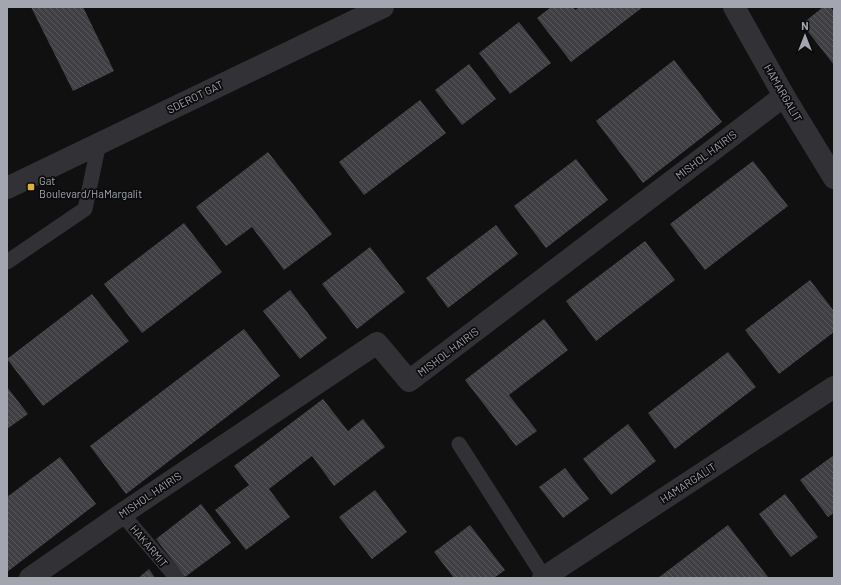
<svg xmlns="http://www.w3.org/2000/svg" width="841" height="585" viewBox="0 0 841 585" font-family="Barlow,sans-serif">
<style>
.building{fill:url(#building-back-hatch)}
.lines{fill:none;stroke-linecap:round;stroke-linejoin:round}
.lane{stroke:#323236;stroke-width:15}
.street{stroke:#323236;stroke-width:22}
.poi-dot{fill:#d9b240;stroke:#0b0b0c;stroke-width:1.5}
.labels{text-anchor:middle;stroke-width:3.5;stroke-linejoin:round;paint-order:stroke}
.street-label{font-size:11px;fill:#a3a6b0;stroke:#0b0b0c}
.poi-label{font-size:11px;fill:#a3a6b0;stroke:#0b0b0c;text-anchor:start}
</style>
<defs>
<pattern id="building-back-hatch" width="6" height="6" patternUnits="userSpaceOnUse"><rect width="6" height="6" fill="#404044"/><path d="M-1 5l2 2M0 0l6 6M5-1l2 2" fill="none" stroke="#58595c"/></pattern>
</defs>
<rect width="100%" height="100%" fill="#101011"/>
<!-- building -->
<g class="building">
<polygon points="31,7 83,7 114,71 73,91"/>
<polygon points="551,7 573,7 575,10 580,7 643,7 571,62 537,18"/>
<polygon points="823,7 830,7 834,12 834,65 802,24"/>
<polygon points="519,22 551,63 510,94 479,53"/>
<polygon points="674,60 722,122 643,183 596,121"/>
<polygon points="469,64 496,99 462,125 435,90"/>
<polygon points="420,100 446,133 364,195 339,162"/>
<polygon points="268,152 332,234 284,270 252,227 226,246 196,207"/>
<polygon points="576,159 608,200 546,248 514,206"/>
<polygon points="753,161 788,206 705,270 670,224"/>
<polygon points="184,223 222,272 142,333 104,284"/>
<polygon points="496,225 518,254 448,308 426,278"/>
<polygon points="645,241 675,280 596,341 566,301"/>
<polygon points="370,247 405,292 357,329 322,284"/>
<polygon points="810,280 834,311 834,332 779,374 745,330"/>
<polygon points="290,290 327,338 300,359 263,311"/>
<polygon points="92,294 129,341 43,406 7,359"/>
<polygon points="544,319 568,350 509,395 537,431 516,446 465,380"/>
<polygon points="244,329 280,376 126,494 90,446"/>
<polygon points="728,352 756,387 675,449 648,413"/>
<polygon points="7,387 28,414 7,429"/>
<polygon points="323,399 348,431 363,419 385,447 334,486 312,456 269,489 290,517 246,550 215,510 249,485 234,466"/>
<polygon points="628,424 656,461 611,495 583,459"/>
<polygon points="834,455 834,513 828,517 800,480"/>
<polygon points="60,457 96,504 7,572 7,497"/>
<polygon points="565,468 589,499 563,518 539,487"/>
<polygon points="375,490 407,532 372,559 339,517"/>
<polygon points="785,494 818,537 791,557 759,514"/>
<polygon points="201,504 231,543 185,577 156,539"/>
<polygon points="470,525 505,570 494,578 454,578 434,552"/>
<polygon points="728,525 768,577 767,578 658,578"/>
<polygon points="149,569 155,578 138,578"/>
</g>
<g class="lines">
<!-- lane -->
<g class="lane">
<polyline points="7,262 85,209 99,143"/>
<polyline points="459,444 544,577"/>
<polyline points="122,514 177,578"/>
</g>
<!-- street -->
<g class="street">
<polyline points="734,7 784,96 834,178"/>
<polyline points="7,188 383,7"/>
<polyline points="30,578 122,514 377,343 409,381 784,96"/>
<polyline points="543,578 834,387"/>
</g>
</g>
<!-- markers -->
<rect class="poi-dot" x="27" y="183" width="8" height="8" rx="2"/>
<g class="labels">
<!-- street labels -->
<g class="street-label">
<text transform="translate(783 93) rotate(60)" y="4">HAMARGALIT</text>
<text transform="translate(195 97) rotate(-26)" y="4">SDEROT GAT</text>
<text transform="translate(706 155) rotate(-37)" y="4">MISHOL HA'IRIS</text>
<text transform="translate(448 352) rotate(-37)" y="4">MISHOL HA'IRIS</text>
<text transform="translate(688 483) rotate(-33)" y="4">HAMARGALIT</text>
<text transform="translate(150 495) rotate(-34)" y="4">MISHOL HA'IRIS</text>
<text transform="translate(149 546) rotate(50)" y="4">HAKARMIT</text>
</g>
<!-- poi labels -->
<g class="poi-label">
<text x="39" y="185">Gat<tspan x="39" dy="13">Boulevard/HaMargalit</tspan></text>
</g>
</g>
<!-- border -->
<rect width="841" height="585" fill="none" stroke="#a3a6b0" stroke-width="16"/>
<!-- north arrow -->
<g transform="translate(805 36)" stroke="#0b0b0c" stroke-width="3" paint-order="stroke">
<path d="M0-3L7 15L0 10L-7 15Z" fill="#a3a6b0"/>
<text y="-6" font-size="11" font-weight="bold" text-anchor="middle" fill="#a3a6b0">N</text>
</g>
</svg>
